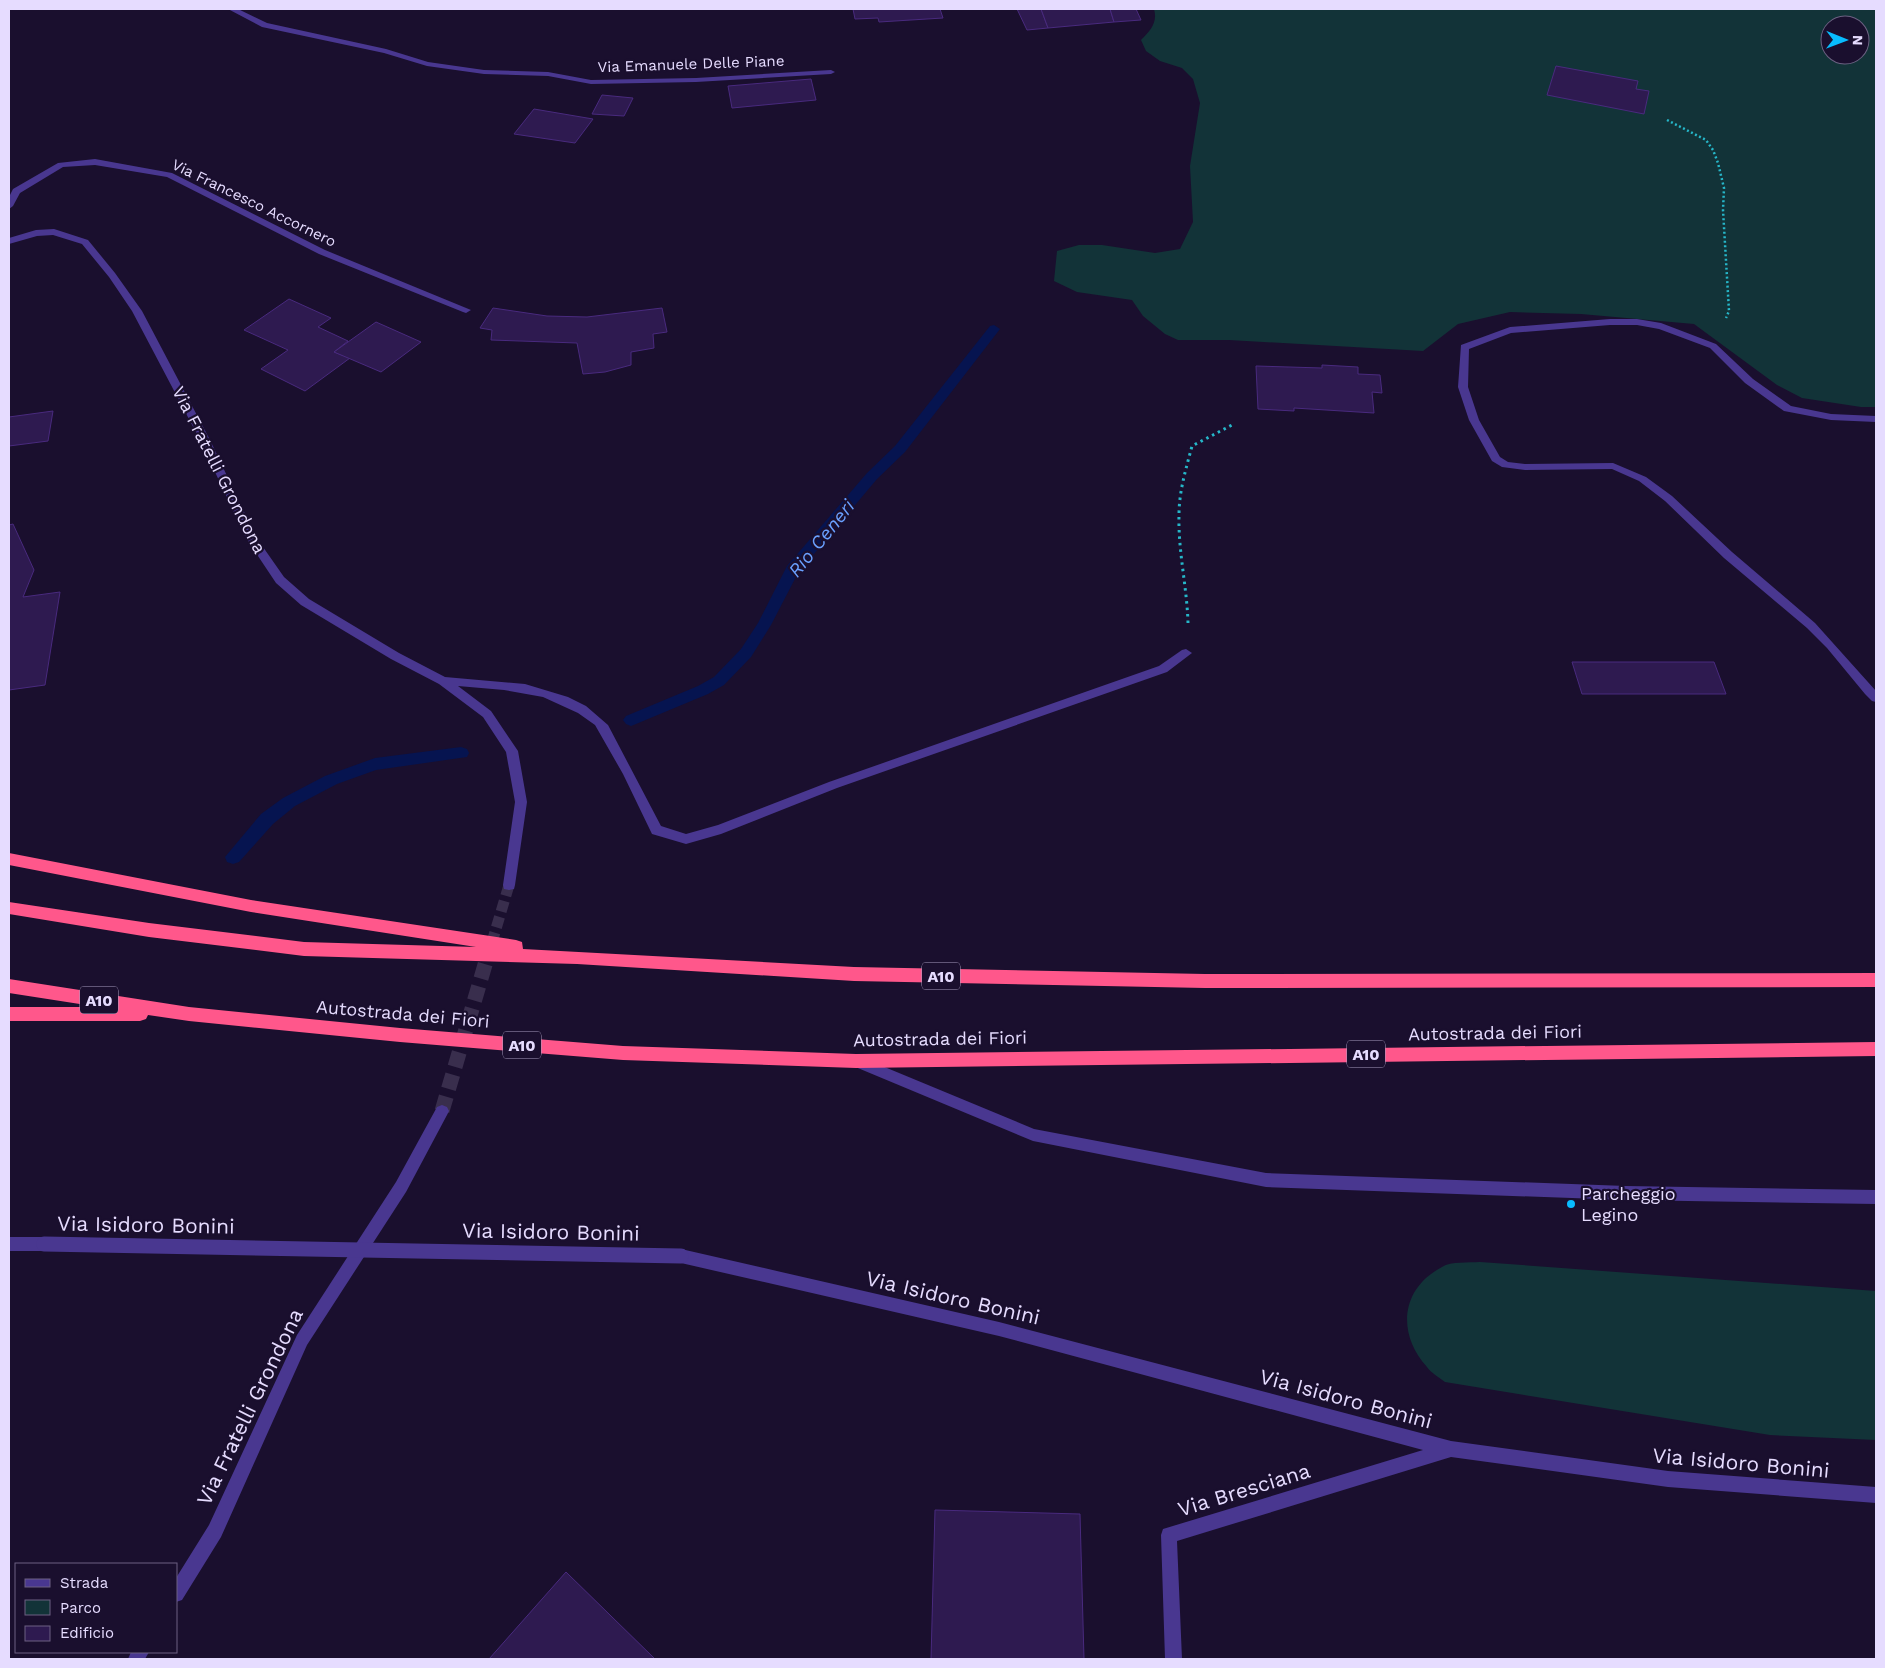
<svg xmlns="http://www.w3.org/2000/svg" width="1885" height="1668" viewBox="0 0 1885 1668" font-family="'Work Sans',sans-serif">
<style>
.green{fill:#123338;fill-rule:evenodd}
.lines{fill:none;stroke-linecap:round;stroke-linejoin:round}
.stream{fill:#061450;fill-rule:evenodd}
.building{fill:#2e1a50;stroke:#492a7e}
.minor-tunnel-far1{stroke:#392e4d;stroke-width:11;stroke-dasharray:11 5.5;stroke-linecap:butt}
.minor-tunnel{stroke:#392e4d;stroke-width:15;stroke-dasharray:15 8;stroke-linecap:butt}
.path-far1{stroke:#26b7c9;stroke-width:2.5;stroke-dasharray:2 2.5;stroke-linecap:butt}
.path{stroke:#26b7c9;stroke-width:3;stroke-dasharray:2.5 4;stroke-linecap:butt}
.minor{fill:#493790;fill-rule:evenodd}
.highway{fill:#ff578b;fill-rule:evenodd}
.minor-bridge{stroke:#493790;stroke-width:15}
.poi-dot{fill:#08bcff;stroke:#1a0f2e;stroke-width:2}
.labels{text-anchor:middle;stroke-width:4.5;stroke-linejoin:round;paint-order:stroke}
.far-street-label{font-size:15px;fill:#e6dcff;stroke:#1a0f2e}
.shield{fill:#1a0f2e;stroke:#a99ec0;stroke-width:1}
.shield-label{font-size:16px;font-weight:bold;fill:#e6dcff}
.street-label{font-size:18px;fill:#e6dcff;stroke:#1a0f2e}
.poi-label{font-size:18px;fill:#e6dcff;stroke:#1a0f2e;text-anchor:start}
.water-label{font-size:19px;font-style:italic;fill:#6aa0ff;stroke:#1a0f2e}
.near-street-label{font-size:21px;fill:#e6dcff;stroke:#1a0f2e}
</style>
<rect width="100%" height="100%" fill="#1a0f2e"/>
<!-- green -->
<g class="green">
<path d="M1154,9h722v398h-15l-59,-9 -25,-13 -83,-61 -113,-10 -71,-2 -52,12 -35,27 -194,-11h-51l-13,-6 -22,-18 -11,-16 -55,-8 -23,-11 3,-30 22,-6h23l53,8 25,-4 13,-27 -3,-56 10,-63 -7,-24 -11,-11 -22,-7 -14,-10 -5,-11c9,-9 17,-17 13,-31zM1830,25h30v30h-30z"/>
<path d="M1480,1262l396,29v149l-106,-5 -325,-53c-6,-5 -14,-9 -18,-15 -30,-33 -27,-78 15,-100 9,-6 27,-4 38,-5z"/>
</g>
<g class="lines">
<!-- stream -->
<g class="stream">
<polygon points="994,325 1000,329 905,452 877,479 798,573 771,625 751,657 724,685 708,694 636,724 631,726 626,724 623,720 626,716 698,686 714,677 741,649 758,623 787,566 867,473 895,446 990,326"/>
<polygon points="461,747 467,749 469,753 467,757 376,770 337,784 295,806 273,824 239,862 233,864 227,862 225,857 261,814 283,798 325,776 375,758"/>
</g>
</g>
<!-- building -->
<g class="building">
<polygon points="853,9 940,9 943,18 879,22 878,18 855,19"/>
<polygon points="1017,9 1041,9 1048,28 1027,30"/>
<polygon points="1041,9 1110,9 1114,22 1048,28"/>
<polygon points="1110,9 1136,9 1141,20 1114,22"/>
<polygon points="1556,66 1638,81 1636,89 1649,91 1644,114 1547,95"/>
<polygon points="811,79 816,100 732,108 728,86"/>
<polygon points="602,95 633,98 624,116 592,114"/>
<polygon points="534,109 593,119 575,143 514,134"/>
<polygon points="289,299 331,318 318,327 348,341 334,352 350,358 305,391 261,369 288,350 244,330"/>
<polygon points="493,308 547,316 587,317 662,308 667,332 653,334 654,348 631,352 631,365 605,372 583,374 577,343 491,340 492,330 480,328"/>
<polygon points="376,322 421,342 381,372 334,352"/>
<polygon points="1322,365 1358,367 1358,374 1380,375 1382,393 1372,392 1374,413 1294,408 1294,411 1258,409 1256,366 1322,368"/>
<polygon points="53,411 48,441 9,446 9,417"/>
<polygon points="13,524 34,570 23,597 60,592 45,685 9,690 9,525"/>
<polygon points="1572,662 1714,662 1726,694 1582,694"/>
<polygon points="935,1510 1080,1514 1084,1659 931,1659"/>
<polygon points="566,1572 655,1659 489,1659"/>
</g>
<g class="lines">
<!-- minor-tunnel-far1 -->
<polyline class="minor-tunnel-far1" points="487,959 509,885"/>
<!-- minor-tunnel -->
<polyline class="minor-tunnel" points="442,1111 487,958"/>
<!-- path-far1 -->
<polyline class="path-far1" points="1667,120 1706,140 1713,150 1718,163 1724,188 1723,210 1729,311 1726,318"/>
<!-- path -->
<path class="path" d="M1188,623c-1,-36 -10,-72 -9,-108 0,-24 7,-46 13,-69l40,-21"/>
<!-- minor -->
<g class="minor">
<polygon points="228,9 238,9 267,23 386,49 428,62 484,70 548,72 591,80 696,78 831,70 835,72 831,74 696,82 591,84 548,76 484,74 427,66 384,53 262,27"/>
<polygon points="95,159 172,173 325,250 471,310 466,313 463,312 319,254 167,177 95,165 63,167 20,193 13,206 9,209 9,197 13,189 58,163"/>
<polygon points="54,229 88,240 115,273 142,311 210,440 256,537 284,577 309,599 399,653 445,677 525,684 568,697 586,706 608,725 661,826 686,834 718,825 829,782 1159,666 1182,650 1186,649 1192,653 1167,672 837,788 721,834 686,844 652,834 623,774 595,725 578,713 543,697 504,690 458,686 491,711 518,751 527,802 515,885 514,889 509,890 504,889 503,885 515,802 506,752 483,717 439,684 391,659 301,605 276,583 246,538 200,440 132,311 109,277 82,244 53,235 37,236 9,244 9,238 36,230"/>
<polygon points="1610,319 1637,319 1661,323 1716,344 1753,379 1791,406 1831,414 1876,416 1876,422 1831,420 1784,411 1745,383 1710,348 1659,329 1637,325 1610,325 1511,333 1469,349 1468,387 1479,420 1500,457 1508,462 1525,464 1613,463 1646,477 1672,496 1732,552 1815,623 1876,691 1876,702 1872,701 1865,694 1827,648 1807,628 1724,558 1665,501 1639,481 1612,469 1525,470 1502,467 1492,461 1469,420 1458,387 1461,345 1510,327"/>
<polygon points="858,1056 1034,1129 1266,1173 1626,1186 1876,1190 1876,1204 1626,1200 1266,1187 1033,1141 853,1066 851,1062 853,1058"/>
<polygon points="442,1105 447,1107 449,1111 447,1115 406,1192 307,1345 221,1537 182,1600 176,1602 176,1578 209,1525 297,1335 396,1182 437,1107"/>
<polygon points="9,1237 44,1237 49,1239 51,1244 49,1249 44,1251 9,1251"/>
<polygon points="681,1249 999,1322 1451,1441 1668,1471 1876,1487 1876,1503 1668,1487 1451,1457 1177,1541 1182,1659 1165,1659 1161,1535 1163,1529 1423,1450 999,1336 681,1263 676,1261 674,1256 676,1251"/>
<polygon points="131,1652 149,1652 145,1659 128,1659"/>
</g>
<!-- highway -->
<g class="highway">
<polygon points="9,853 251,900 516,940 522,942 523,949 854,967 1205,974 1876,973 1876,987 1205,988 854,981 577,964 304,956 149,937 9,914 9,902 149,923 304,942 476,947 251,912 9,865"/>
<polygon points="9,979 189,1007 400,1028 623,1046 856,1054 1876,1042 1876,1056 856,1068 623,1060 400,1042 189,1021 148,1015 146,1019 140,1021 9,1021 9,1007 99,1007 9,993"/>
</g>
<!-- minor-bridge -->
<polyline class="minor-bridge" points="44,1244 681,1256"/>
</g>
<!-- markers -->
<circle class="poi-dot" cx="1571" cy="1204" r="5"/>
<g class="labels">
<!-- far-street labels -->
<g class="far-street-label">
<text transform="translate(691 64) rotate(-2)" y="5">Via Emanuele Delle Piane</text>
<text transform="translate(254 203) rotate(26)" y="5">Via Francesco Accornero</text>
</g>
<!-- shield labels -->
<g class="shield">
<rect x="922" y="962.5" width="38" height="27" rx="4"/>
<rect x="80" y="986.5" width="38" height="27" rx="4"/>
<rect x="503" y="1031.5" width="38" height="27" rx="4"/>
<rect x="1347" y="1040.5" width="38" height="27" rx="4"/>
</g>
<g class="shield-label">
<text x="941" y="982">A10</text>
<text x="99" y="1006">A10</text>
<text x="522" y="1051">A10</text>
<text x="1366" y="1060">A10</text>
</g>
<!-- street labels -->
<g class="street-label">
<text transform="translate(219 470) rotate(63)" y="6">Via Fratelli Grondona</text>
<text transform="translate(403 1014) rotate(5)" y="6">Autostrada dei Fiori</text>
<text transform="translate(1495 1033) rotate(-1)" y="6">Autostrada dei Fiori</text>
<text transform="translate(940 1039) rotate(-1)" y="6">Autostrada dei Fiori</text>
</g>
<!-- poi labels -->
<g class="poi-label">
<text x="1581" y="1200">Parcheggio<tspan x="1581" dy="21">Legino</tspan></text>
</g>
<!-- water labels -->
<g class="water-label">
<text transform="translate(821 538) rotate(-51)" y="7">Rio Ceneri</text>
</g>
<!-- near-street labels -->
<g class="near-street-label">
<text transform="translate(146 1225) rotate(1)" y="7">Via Isidoro Bonini</text>
<text transform="translate(551 1232) rotate(1)" y="7">Via Isidoro Bonini</text>
<text transform="translate(953 1298) rotate(13)" y="7">Via Isidoro Bonini</text>
<text transform="translate(1346 1399) rotate(15)" y="7">Via Isidoro Bonini</text>
<text transform="translate(250 1407) rotate(-64)" y="7">Via Fratelli Grondona</text>
<text transform="translate(1741 1463) rotate(5)" y="7">Via Isidoro Bonini</text>
<text transform="translate(1244 1490) rotate(-17)" y="7">Via Bresciana</text>
</g>
</g>
<!-- border -->
<rect width="1885" height="1668" fill="none" stroke="#e6dcff" stroke-width="20"/>
<!-- legend -->
<rect x="15" y="1563" width="162" height="90" fill="#1a0f2e" stroke="#6c6182"/>
<rect x="25" y="1579" width="25" height="8" fill="#493790" stroke="#6c6182"/>
<text x="60" y="1588" font-size="15" fill="#e6dcff">Strada</text>
<rect x="25" y="1600" width="25" height="15" fill="#123338" stroke="#6c6182"/>
<text x="60" y="1613" font-size="15" fill="#e6dcff">Parco</text>
<rect x="25" y="1626" width="25" height="15" fill="#2e1a50" stroke="#6c6182"/>
<text x="60" y="1638" font-size="15" fill="#e6dcff">Edificio</text>
<!-- north arrow -->
<g transform="translate(1845 40) rotate(91)"><circle r="24" fill="#1a0f2e" stroke="#6c6182"/>
<path d="M0-4L9 19L0 12L-9 19Z" fill="#08bcff"/>
<text y="-8" font-size="14" font-weight="bold" text-anchor="middle" fill="#e6dcff">N</text>
</g>
</svg>
